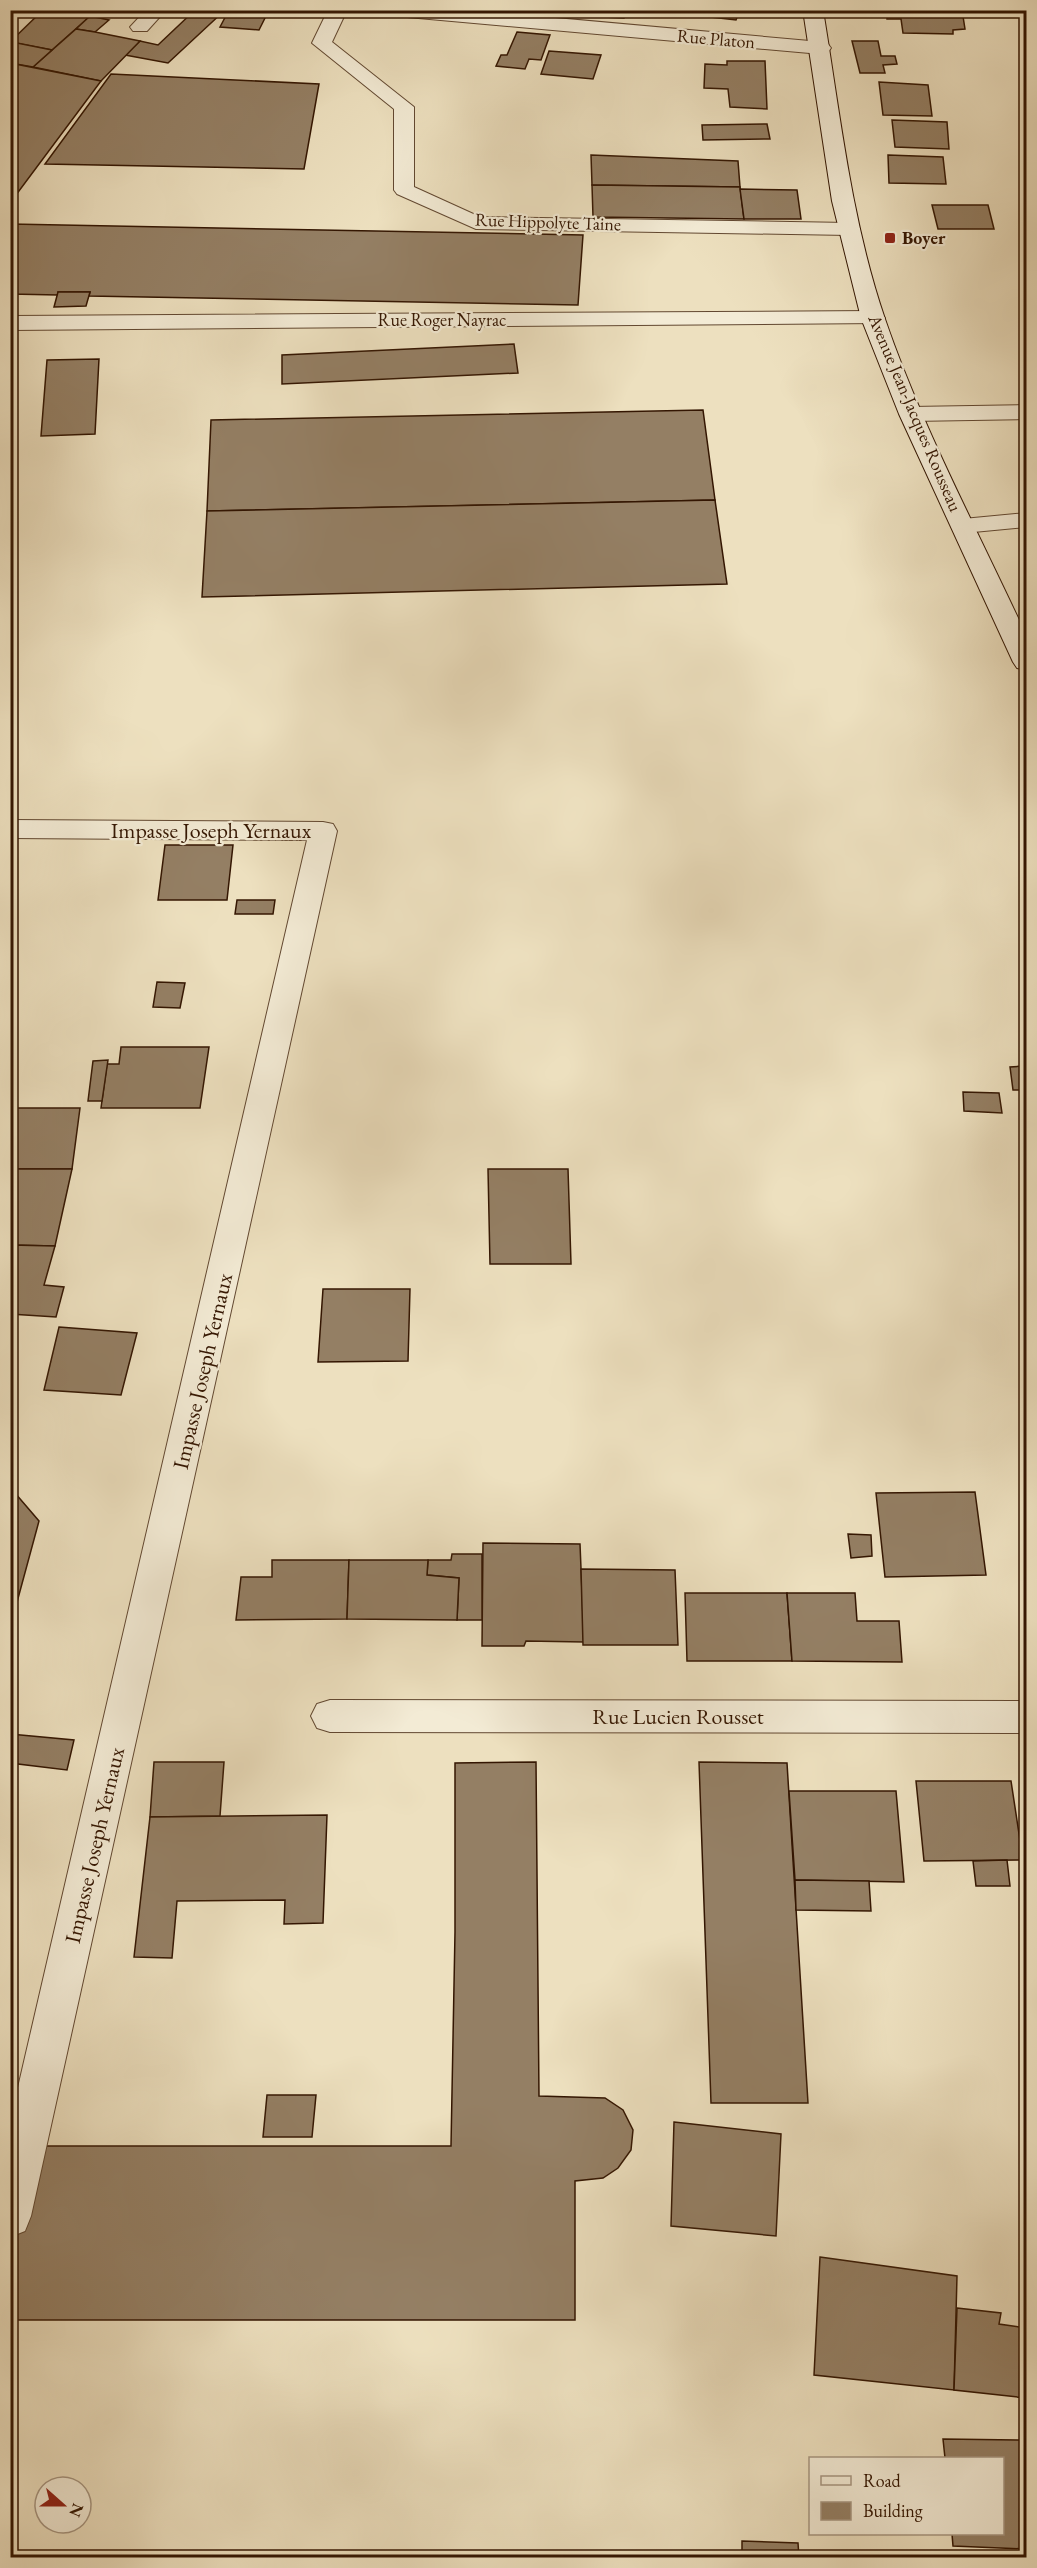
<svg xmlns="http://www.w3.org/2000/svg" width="1037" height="2568" viewBox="0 0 1037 2568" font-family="'EB Garamond',serif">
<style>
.building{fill:#947f64;stroke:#341602;stroke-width:1.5}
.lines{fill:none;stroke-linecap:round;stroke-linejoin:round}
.lane-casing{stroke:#624831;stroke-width:2}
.street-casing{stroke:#624831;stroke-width:2}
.secondary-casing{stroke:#341602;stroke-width:2}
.lane{fill:#f3ebd5;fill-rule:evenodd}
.street{fill:#f3ebd5;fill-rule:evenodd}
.secondary{fill:#f3ebd5;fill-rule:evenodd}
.poi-dot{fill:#8f2418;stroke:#f3ebd5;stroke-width:2}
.labels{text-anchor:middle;stroke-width:4.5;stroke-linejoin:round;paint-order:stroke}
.far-street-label{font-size:18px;fill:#341602;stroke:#f3ebd5}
.far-poi-label{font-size:18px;font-weight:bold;fill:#341602;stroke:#f3ebd5;text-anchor:start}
.street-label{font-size:22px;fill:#341602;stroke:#f3ebd5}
</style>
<rect width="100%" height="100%" fill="#ede0bf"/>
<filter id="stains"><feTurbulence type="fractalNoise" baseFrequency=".00333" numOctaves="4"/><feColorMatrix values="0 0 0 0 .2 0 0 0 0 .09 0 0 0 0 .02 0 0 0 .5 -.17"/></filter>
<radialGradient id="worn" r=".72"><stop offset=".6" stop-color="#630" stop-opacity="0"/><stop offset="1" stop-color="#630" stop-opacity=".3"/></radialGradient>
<!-- building -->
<g class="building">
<polygon points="43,10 97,10 52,50 10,42"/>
<polygon points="195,10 225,10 168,63 125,55 140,41 158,45"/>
<polygon points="229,10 269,10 259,30 220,27"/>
<polygon points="607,10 627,10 624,18 604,17"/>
<polygon points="740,10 736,20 658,11 658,10"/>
<polygon points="887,10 962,10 965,29 953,30 953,34 903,33 901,19 887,19"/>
<polygon points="90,16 109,20 95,32 76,29"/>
<polygon points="76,29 95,32 140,41 101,81 33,67"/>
<polygon points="517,32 550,35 541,60 529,59 525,69 496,66 501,55 507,55"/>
<polygon points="852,41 878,41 881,56 895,56 897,64 883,65 885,73 860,73"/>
<polygon points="17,43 52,50 33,67 10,63 10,49"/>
<polygon points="549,51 601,55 593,79 541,74"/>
<polygon points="727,61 765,61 767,109 730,107 728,89 704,88 705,64 727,65"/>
<polygon points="10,63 101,81 10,203"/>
<polygon points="111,74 319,84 304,169 45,164"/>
<polygon points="879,82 928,85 932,116 883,115"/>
<polygon points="892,120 947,122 949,149 895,147"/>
<polygon points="767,124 770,139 703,140 702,125"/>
<polygon points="591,155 738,161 740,187 592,185"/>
<polygon points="888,155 943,157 946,184 889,183"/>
<polygon points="592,185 740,187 744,219 593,217"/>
<polygon points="740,189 797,190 801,219 744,219"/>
<polygon points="932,205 988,205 994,229 938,229"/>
<polygon points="10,224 583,235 578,305 89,296 90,292 58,292 58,295 10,294"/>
<polygon points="58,292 90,292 86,306 54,307"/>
<polygon points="514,344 518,373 282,384 282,355"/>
<polygon points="99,359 95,434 41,436 47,360"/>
<polygon points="703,410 715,500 207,511 211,420"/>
<polygon points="715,500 727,584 202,597 207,511"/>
<polygon points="165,845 233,845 227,900 158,900"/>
<polygon points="237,900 275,900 273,914 235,914"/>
<polygon points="157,982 185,983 180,1008 153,1007"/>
<polygon points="1021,1035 1026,1035 1026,1090 1013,1090 1010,1067 1024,1066"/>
<polygon points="121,1047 209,1047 200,1108 101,1108 107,1064 119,1064"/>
<polygon points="108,1060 102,1101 88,1101 93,1061"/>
<polygon points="963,1092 999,1093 1002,1113 964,1111"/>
<polygon points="10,1108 80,1108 72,1169 10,1169"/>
<polygon points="10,1169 72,1169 55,1246 10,1245"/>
<polygon points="488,1169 568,1169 571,1264 490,1264"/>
<polygon points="10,1245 55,1246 44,1285 64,1287 56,1317 10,1314"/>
<polygon points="323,1289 410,1289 408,1361 318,1362"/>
<polygon points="59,1327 137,1333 121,1395 44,1390"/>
<polygon points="975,1492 986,1575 885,1577 876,1493"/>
<polygon points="10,1493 15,1493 39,1521 10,1628"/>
<polygon points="848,1534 871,1535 872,1556 851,1558"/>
<polygon points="483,1543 580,1544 584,1642 526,1641 524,1646 482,1646"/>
<polygon points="452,1554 482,1554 482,1620 457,1620 459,1578 427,1575 428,1560 451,1560"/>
<polygon points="272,1560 349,1560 347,1619 236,1620 241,1577 272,1577"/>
<polygon points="349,1560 428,1560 427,1575 459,1578 457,1620 347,1619"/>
<polygon points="581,1569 675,1570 678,1645 583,1645"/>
<polygon points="1021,1576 1026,1576 1026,1615"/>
<polygon points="685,1593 787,1593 792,1661 687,1661"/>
<polygon points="787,1593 855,1593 857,1621 899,1621 902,1662 792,1661"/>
<polygon points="10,1734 74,1740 67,1770 10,1763"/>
<polygon points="154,1762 224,1762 220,1816 150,1817"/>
<polygon points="536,1762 539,2096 605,2098 623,2110 633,2130 631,2150 618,2168 603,2178 575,2181 575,2320 10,2320 10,2253 38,2146 451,2146 455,1932 455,1763"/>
<polygon points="699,1762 787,1763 808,2103 711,2103"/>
<polygon points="916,1781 1011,1781 1023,1860 924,1861"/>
<polygon points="789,1791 896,1791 904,1882 795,1880"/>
<polygon points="327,1815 323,1923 284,1924 285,1900 177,1901 172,1958 134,1957 150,1817"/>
<polygon points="1007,1860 1010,1886 976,1886 973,1861"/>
<polygon points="795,1880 869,1881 871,1911 796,1910"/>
<polygon points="267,2095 316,2095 312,2137 263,2137"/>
<polygon points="674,2122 781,2134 776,2236 671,2226"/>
<polygon points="820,2257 957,2276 954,2390 814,2375"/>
<polygon points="957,2308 1001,2313 999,2324 1026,2328 1026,2398 954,2390"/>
<polygon points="943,2439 1026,2440 1026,2549 953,2546 952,2534 1002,2534 1002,2458 945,2458"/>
<polygon points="742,2541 798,2543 799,2558 742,2558"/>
</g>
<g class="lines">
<defs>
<g id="lane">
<polygon points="146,10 166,10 147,31 133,31 130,27"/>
<polygon points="328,10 347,10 332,42 414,107 414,187 480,217 849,223 856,225 860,229 856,233 849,235 476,229 397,194 394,190 394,109 312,43"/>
<polygon points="1026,405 1026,419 911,421 903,419 900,414 903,409 911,407"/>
<polygon points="1026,513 1026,527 963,533 955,531 951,526 955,521 963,519"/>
</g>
<g id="street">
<polygon points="386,10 468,10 821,42 828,44 831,48 828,52 821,54 396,16"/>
<polygon points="873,311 881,313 885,318 881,323 10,330 10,316"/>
<polygon points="10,820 323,822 333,824 337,831 31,2216 25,2231 10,2237 10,2122 307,840 10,838"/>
<polygon points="330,1700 1026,1701 1026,1733 330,1732 317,1728 311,1716 317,1704"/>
</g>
<path id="secondary" d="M803,10h20c17,103 28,210 62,309 37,108 93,212 141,316v35l-9,-2 -4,-6 -114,-248 -38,-96 -29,-117z"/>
</defs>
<!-- lane casing -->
<use href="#lane" class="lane-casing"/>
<!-- street casing -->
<use href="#street" class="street-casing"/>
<!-- secondary casing -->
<use href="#secondary" class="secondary-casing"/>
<!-- lane -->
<use href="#lane" class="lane"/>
<!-- street -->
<use href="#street" class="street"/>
<!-- secondary -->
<use href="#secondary" class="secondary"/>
</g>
<!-- markers -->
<rect class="poi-dot" x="884" y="232" width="12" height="12" rx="3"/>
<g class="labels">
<!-- far-street labels -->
<g class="far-street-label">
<text transform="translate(716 39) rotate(5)" y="6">Rue Platon</text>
<text transform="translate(548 222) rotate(2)" y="6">Rue Hippolyte Taine</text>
<text x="442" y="326">Rue Roger Nayrac</text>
<text transform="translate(915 413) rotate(67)" y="6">Avenue Jean-Jacques Rousseau</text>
</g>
<!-- far-poi labels -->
<g class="far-poi-label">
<text x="902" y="244">Boyer</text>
</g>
<!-- street labels -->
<g class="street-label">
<text x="211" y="838">Impasse Joseph Yernaux</text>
<text transform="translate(202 1371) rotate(-77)" y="8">Impasse Joseph Yernaux</text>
<text x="678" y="1724">Rue Lucien Rousset</text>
<text transform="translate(94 1845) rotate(-77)" y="8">Impasse Joseph Yernaux</text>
</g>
</g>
<!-- margin -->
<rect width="1037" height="2568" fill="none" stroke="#ede0bf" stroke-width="36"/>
<rect x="12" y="12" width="1013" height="2544" fill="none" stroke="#341602" stroke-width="3"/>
<rect x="18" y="18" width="1001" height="2532" fill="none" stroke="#341602" stroke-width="1.5"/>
<!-- legend -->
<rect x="809" y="2457" width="195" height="78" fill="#f3ebd5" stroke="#a79681" stroke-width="1.5"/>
<rect x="821" y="2476" width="30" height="9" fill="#f3ebd5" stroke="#a79681" stroke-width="1.5"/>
<text x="863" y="2487" font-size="18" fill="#341602">Road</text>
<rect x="821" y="2502" width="30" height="18" fill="#947f64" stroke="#a79681" stroke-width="1.5"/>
<text x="863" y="2517" font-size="18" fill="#341602">Building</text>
<!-- north arrow -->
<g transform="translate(63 2505) rotate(111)"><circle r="28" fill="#f3ebd5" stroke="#a79681" stroke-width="1.5"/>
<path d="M0-4.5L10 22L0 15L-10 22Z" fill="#8f2418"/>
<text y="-9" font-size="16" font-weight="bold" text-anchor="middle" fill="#341602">N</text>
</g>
<rect width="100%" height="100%" filter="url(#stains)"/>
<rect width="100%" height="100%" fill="url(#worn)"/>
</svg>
